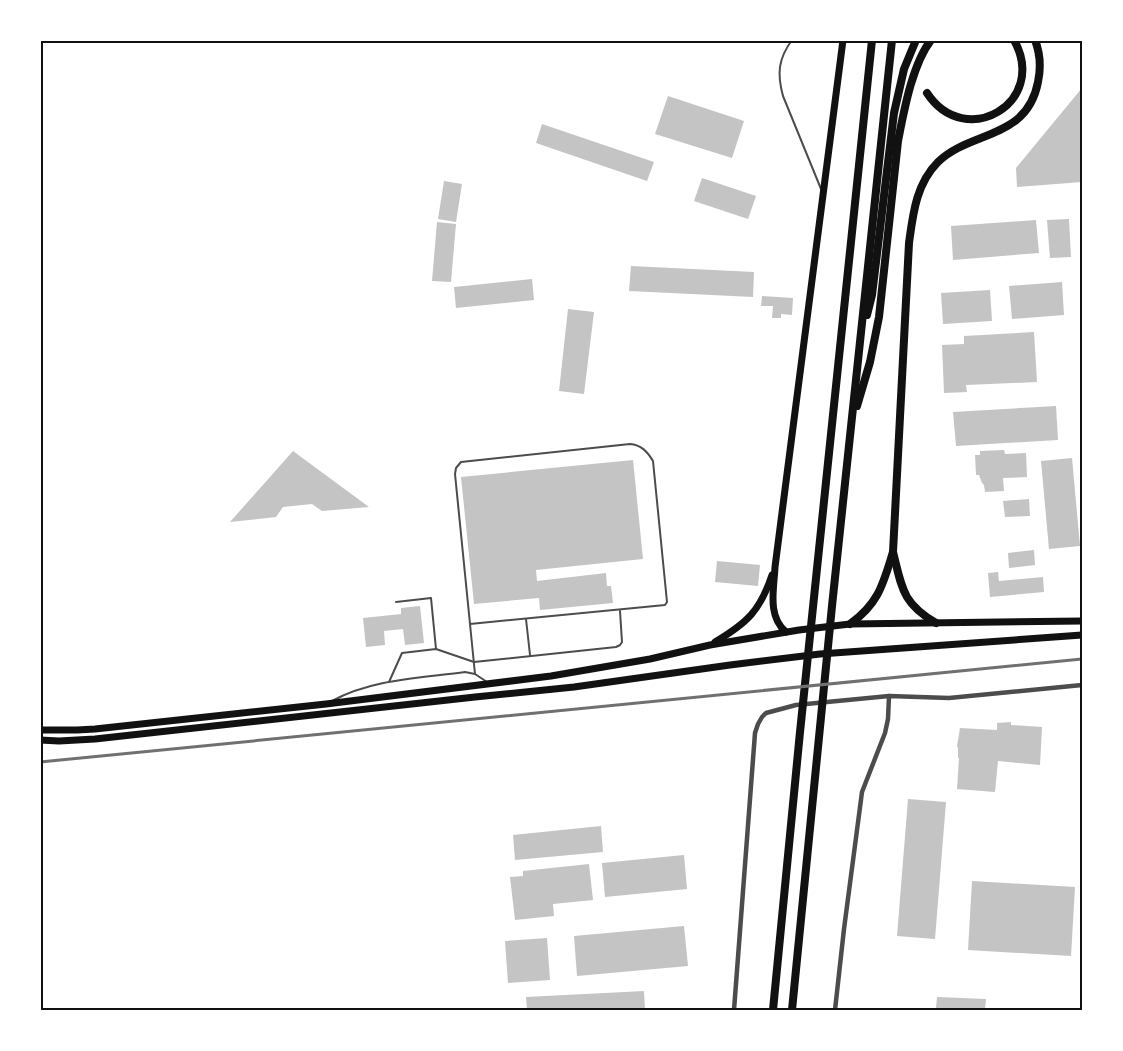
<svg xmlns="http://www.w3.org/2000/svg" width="1123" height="1051" viewBox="0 0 1123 1051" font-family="Manrope,sans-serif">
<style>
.building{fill:#c4c4c4}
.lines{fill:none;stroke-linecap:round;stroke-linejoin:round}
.service{stroke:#4c4c4c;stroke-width:2}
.minor{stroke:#4c4c4c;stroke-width:4.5}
.primary{stroke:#111;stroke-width:7}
.motorway{stroke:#111;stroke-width:8}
.rail{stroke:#707070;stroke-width:3}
.neatline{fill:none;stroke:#111;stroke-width:2}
</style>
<rect width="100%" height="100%" fill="#fff"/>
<!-- building -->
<g class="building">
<polygon points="1082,88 1082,182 1017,187 1016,168"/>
<polygon points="668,96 744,121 732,158 655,134"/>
<polygon points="542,124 654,162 647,181 536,143"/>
<polygon points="702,178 756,196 748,219 694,201"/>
<polygon points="444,181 462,184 456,222 438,219"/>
<polygon points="1069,219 1071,257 1050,258 1047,220"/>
<polygon points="1036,220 1039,253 953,260 951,226"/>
<polygon points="437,222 456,224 451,282 432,281"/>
<polygon points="631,266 754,272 753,297 629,291"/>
<polygon points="532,279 534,300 456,308 454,287"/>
<polygon points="1062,282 1064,315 1012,319 1009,286"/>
<polygon points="990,290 992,321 943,324 941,293"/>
<polygon points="762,296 793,298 792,315 781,314 781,318 772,318 773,306 761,306"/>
<polygon points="568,309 594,312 584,394 559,391"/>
<polygon points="1034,332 1037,382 966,385 967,392 944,393 942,345 964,344 964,336"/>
<polygon points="1056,406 1058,440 956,446 953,412"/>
<polygon points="1004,450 1005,454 1026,453 1027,477 1003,478 1004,491 985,492 984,485 982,483 979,475 976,475 975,455 980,455 980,451"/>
<polygon points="293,451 369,507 322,511 312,504 283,507 276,517 230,522"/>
<polygon points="1072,458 1080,546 1049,549 1041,461"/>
<polygon points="633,460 643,559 536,570 537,581 606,573 607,586 611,586 613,603 540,610 539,598 474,604 461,477"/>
<polygon points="1029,499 1030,516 1005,517 1003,501"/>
<polygon points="1034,550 1035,565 1009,568 1008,553"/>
<polygon points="717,561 760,565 758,586 715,582"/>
<polygon points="998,572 999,581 1043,577 1044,592 990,597 988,573"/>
<polygon points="420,606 424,643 405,645 403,629 384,631 385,645 366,647 363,618 401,614 401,608"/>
<polygon points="1011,722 1011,725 1042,727 1040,765 998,761 995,792 957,789 959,758 958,758 958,748 957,746 960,728 997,730 997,723"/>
<polygon points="908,799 946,802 935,939 897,936"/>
<polygon points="601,826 603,852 515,860 513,835"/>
<polygon points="684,855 687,889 605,897 602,863"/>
<polygon points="589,864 593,900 553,904 554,916 515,920 510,877 523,876 523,871"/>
<polygon points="972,881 1075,887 1071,956 968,950"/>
<polygon points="684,926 688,966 577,976 574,936"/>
<polygon points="547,938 550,980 508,983 505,941"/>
<polygon points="644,991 645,1010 527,1010 526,997"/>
<polygon points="937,997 986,999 985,1010 936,1008"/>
</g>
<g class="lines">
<!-- service -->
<g class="service">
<path d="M792,40c-14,19 -15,34 -9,56l38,93"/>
<polyline points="396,602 431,598 436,649"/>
<polyline points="526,619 530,655"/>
<path d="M470,624l195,-19 2,-3 -14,-141c-6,-10 -12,-16 -23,-17l-169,18 -5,6 -1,6 20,200"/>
<polyline points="389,682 402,653 436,649 474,662 616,647 620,645 622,642 620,611"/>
<path d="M332,701c40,-22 89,-23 133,-29l10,2 12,8"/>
</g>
<!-- minor -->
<g class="minor">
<polyline points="734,1010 755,733 758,724 762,717 766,713 796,705 889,696 949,698 1082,685"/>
<polyline points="835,1010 844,929 862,792 885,733 888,719 889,696"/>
</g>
<!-- primary -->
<g class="primary">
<path d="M786,632c-19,-16 -12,-43 -11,-65l68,-527"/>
<path d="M715,642c32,-19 45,-31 57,-67"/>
<polyline points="40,730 77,730 95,729 326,704 551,676 650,659 710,645 799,630 850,624 1082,621"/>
<polyline points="40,740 59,741 95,739 475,697 574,687 730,665 820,654 1082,635"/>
</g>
<!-- motorway -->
<g class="motorway">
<path d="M927,93c38,58 122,10 87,-53"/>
<polyline points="867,315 872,295 894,113 904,69 916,40"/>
<path d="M857,406l13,-44 9,-45 19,-176c6,-30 14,-76 33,-101"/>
<path d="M893,552c9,36 9,51 43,71"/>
<path d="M850,624c29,-21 33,-40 43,-72l16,-309c4,-29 7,-59 29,-81 33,-32 89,-22 100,-80 3,-14 2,-29 -3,-42"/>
<polyline points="773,1010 800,732 872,40"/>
<polyline points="792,1010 832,606 892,40"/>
</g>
<!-- rail -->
<polyline class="rail" points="40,762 1082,659"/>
</g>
<!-- border -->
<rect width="1123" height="1051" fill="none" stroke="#ffffff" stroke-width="84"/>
<rect x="42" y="42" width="1039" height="967" class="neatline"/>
</svg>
